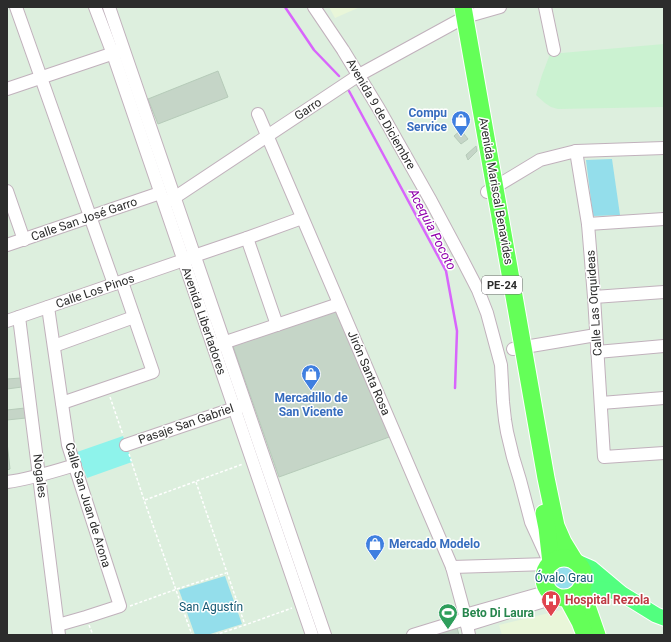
<svg xmlns="http://www.w3.org/2000/svg" width="671" height="642" viewBox="0 0 671 642" font-family="Roboto,sans-serif">
<style>
.education{fill:#cbf2d1}
.medical{fill:#e9f6d9}
.green{fill:#94deeb}
.pitch{fill:#8ef3eb}
.lines{fill:none;stroke-linecap:round;stroke-linejoin:round}
.stream{stroke:#d865fc;stroke-width:2.5}
.building{fill:#c5d5c7;stroke:#b6cbb9}
.minor-casing{stroke:#c1b1bc;stroke-width:14}
.major-casing{stroke:#fff;stroke-width:17}
.highway-casing{stroke:#fff;stroke-width:19}
.path{stroke:#fff;stroke-width:1.5;stroke-dasharray:3 2;stroke-linecap:butt}
.minor{stroke:#fff;stroke-width:12}
.major{stroke:#52ff7f;stroke-width:15}
.highway{stroke:#64ff58;stroke-width:17}
.labels{text-anchor:middle;stroke-width:3;stroke-linejoin:round;paint-order:stroke}
.shield{fill:#fff;stroke:#6b6b6b;stroke-width:1}
.shield-label{font-size:11px;font-weight:bold;fill:#2c2c2c}
.street-label{font-size:12px;fill:#2c2c2c;stroke:#fff}
.shop-label{font-size:12px;font-weight:bold;fill:#366cbe;stroke:#fff;text-anchor:end}
.park-label{font-size:12px;fill:#125772;stroke:#fff}
.health-label{font-size:12px;font-weight:bold;fill:#be3a42;stroke:#fff;text-anchor:start}
.leisure-label{font-size:12px;font-weight:bold;fill:#27864d;stroke:#fff;text-anchor:start}
.water-label{font-size:13px;font-style:italic;fill:#9000ac;stroke:#fff}
</style>
<rect width="100%" height="100%" fill="#ddefde"/>
<!-- education -->
<polygon class="education" points="664,44 664,107 558,109 551,107 545,103 536,95 542,75 550,54"/>
<!-- medical -->
<g class="medical">
<polygon points="329,7 360,7 335,18"/>
<polygon points="566,609 575,635 502,635 499,625"/>
</g>
<!-- green -->
<g class="green">
<polygon points="612,159 620,215 593,216 586,160"/>
<polygon points="561,561 566,561 580,570 581,575 581,581 575,592 570,595 553,592 549,587 547,582 547,576 548,571 556,563"/>
<polygon points="225,576 242,624 207,635 195,635 179,590"/>
</g>
<!-- pitch -->
<polygon class="pitch" points="123,436 132,462 87,478 77,452"/>
<g class="lines">
<!-- stream -->
<g class="stream">
<polyline points="285,7 314,50 339,76"/>
<polyline points="349,91 446,271 457,331 455,388"/>
</g>
</g>
<!-- building -->
<g class="building">
<polygon points="218,71 228,97 158,124 148,99"/>
<polygon points="461,130 468,139 461,144 454,136"/>
<polygon points="476,146 477,151 468,160 466,155"/>
<polygon points="337,311 392,436 279,477 233,346"/>
<polygon points="21,378 22,387 7,389 7,379"/>
<polygon points="25,408 26,418 7,420 7,410"/>
<polygon points="7,442 10,469 7,470"/>
<polygon points="456,624 459,635 421,635"/>
</g>
<g class="lines">
<defs>
<g id="minor">
<polyline points="16,7 114,284"/>
<polyline points="95,7 113,54 312,635"/>
<polyline points="109,7 325,635"/>
<polyline points="314,7 343,50 379,109 431,201 462,259 478,290 487,313 501,365 503,402 505,420 507,432 513,457 520,480 531,522 547,557"/>
<polyline points="545,7 554,50"/>
<polyline points="7,89 120,51"/>
<polyline points="258,114 452,567 465,615 469,635"/>
<polyline points="576,151 588,224 594,297 604,457 664,453"/>
<polyline points="7,191 24,240"/>
<polyline points="487,192 540,160 576,151 664,148"/>
<polyline points="168,201 174,198 359,75 465,17 500,7"/>
<polyline points="588,224 664,219"/>
<polyline points="247,238 277,325"/>
<polyline points="7,245 160,193"/>
<polyline points="594,297 664,292"/>
<polyline points="48,307 68,445 120,606 86,617 58,625"/>
<polyline points="19,317 59,635"/>
<polyline points="7,321 184,260 194,256 247,238 302,218"/>
<polyline points="217,345 339,304"/>
<polyline points="54,346 134,317"/>
<polyline points="513,349 596,335"/>
<polyline points="597,352 664,346"/>
<polyline points="62,403 153,372 122,282"/>
<polyline points="601,403 664,398"/>
<polyline points="126,445 241,406"/>
<path d="M7,482c23,-3 45,-10 68,-17"/>
<polyline points="452,567 549,564"/>
<polyline points="465,615 546,592"/>
<polyline points="467,625 557,597"/>
<polyline points="413,635 465,619"/>
</g>
<g id="major">
<polyline points="575,561 591,568 622,594 656,615 664,618"/>
<path d="M581,588c14,-1 24,1 38,5"/>
</g>
<g id="highway">
<polyline points="463,7 523,347 546,478 556,526 563,542 574,560"/>
<polyline points="544,513 547,528 551,563"/>
<circle cx="564" cy="578" r="20"/>
<polyline points="581,589 597,635"/>
<polyline points="567,598 580,622 585,635"/>
</g>
</defs>
<!-- minor casing -->
<use href="#minor" class="minor-casing"/>
<!-- major casing -->
<use href="#major" class="major-casing"/>
<!-- highway casing -->
<use href="#highway" class="highway-casing"/>
<!-- path -->
<g class="path">
<polyline points="110,397 123,435"/>
<polyline points="129,454 144,500 192,635"/>
<polyline points="196,482 245,625"/>
<polyline points="145,500 243,464"/>
<polyline points="130,606 177,589 226,573"/>
<polyline points="89,625 93,635"/>
<polyline points="215,635 245,625 292,608"/>
</g>
<!-- minor -->
<use href="#minor" class="minor"/>
<!-- major -->
<use href="#major" class="major"/>
<!-- highway -->
<use href="#highway" class="highway"/>
</g>
<!-- icons -->
<defs>
<symbol id="shop-pin" viewBox="-11 -11 22 30"><path d="M0 17L-7.5 6A9.5 9.5 0 1 1 7.5 6Z" fill="#3f7fe0" stroke="#fff"/><path d="M-5-2.5h2.3a2.7 3.5 0 0 1 5.4 0H5L5.5 6h-11ZM-1.5-2.5h3a1.5 2.3 0 0 0-3 0Z" fill="#fff"/></symbol>
<symbol id="hospital-pin" viewBox="-11 -11 22 30"><path d="M0 17L-7.5 6A9.5 9.5 0 1 1 7.5 6Z" fill="#e0444e" stroke="#fff"/><path d="M-5-5h3v3.5h4V-5h3V5h-3V1.5h-4V5h-3Z" fill="#fff"/></symbol>
<symbol id="stadium-pin" viewBox="-11 -11 22 30"><path d="M0 17L-7.5 6A9.5 9.5 0 1 1 7.5 6Z" fill="#2e9e5b" stroke="#fff"/><path d="M0-5a6.5 5 0 1 0 0 10a6.5 5 0 1 0 0-10ZM-3.5-1.8h7v3.6h-7Z" fill="#fff"/></symbol>
</defs>
<g fill-rule="evenodd">
<use href="#shop-pin" x="450" y="109" width="22" height="30"/>
<use href="#shop-pin" x="300" y="363" width="22" height="30"/>
<use href="#shop-pin" x="364" y="533" width="22" height="30"/>
<use href="#hospital-pin" x="540" y="589" width="22" height="30"/>
<use href="#stadium-pin" x="437" y="602" width="22" height="30"/>
</g>
<g class="labels">
<!-- shield labels -->
<rect class="shield" x="482" y="276" width="40" height="18" rx="3"/>
<g class="shield-label">
<text x="502" y="289">PE-24</text>
</g>
<!-- street labels -->
<g class="street-label">
<text transform="translate(308 109) rotate(-34)" y="4">Garro</text>
<text transform="translate(381 114) rotate(60)" y="4">Avenida 9 de Diciembre</text>
<text transform="translate(496 191) rotate(80)" y="4">Avenida Mariscal Benavides</text>
<text transform="translate(84 219) rotate(-19)" y="4">Calle San José Garro</text>
<text transform="translate(95 291) rotate(-19)" y="4">Calle Los Pinos</text>
<text transform="translate(594 303) rotate(-94)" y="4">Calle Las Orquideas</text>
<text transform="translate(204 321) rotate(71)" y="4">Avenida Libertadores</text>
<text transform="translate(369 373) rotate(67)" y="4">Jirón Santa Rosa</text>
<text transform="translate(186 424) rotate(-19)" y="4">Pasaje San Gabriel</text>
<text transform="translate(40 476) rotate(83)" y="4">Nogales</text>
<text transform="translate(88 505) rotate(73)" y="4">Calle San Juan de Arona</text>
</g>
<!-- shop labels -->
<g class="shop-label">
<text x="447" y="117">Compu<tspan x="447" dy="14">Service</tspan></text>
<text x="311" y="402" text-anchor="middle">Mercadillo de<tspan x="311" dy="14">San Vicente</tspan></text>
<text x="389" y="548" text-anchor="start">Mercado Modelo</text>
</g>
<!-- park labels -->
<g class="park-label">
<text x="564" y="582">Óvalo Grau</text>
<text x="211" y="611">San Agustín</text>
</g>
<!-- health labels -->
<g class="health-label">
<text x="565" y="604">Hospital Rezola</text>
</g>
<!-- leisure labels -->
<g class="leisure-label">
<text x="462" y="617">Beto Di Laura</text>
</g>
<!-- water labels -->
<g class="water-label">
<text transform="translate(433 229) rotate(63)" y="5">Acequia Pocoto</text>
</g>
</g>
<!-- border -->
<rect width="671" height="642" fill="none" stroke="#2c2c2c" stroke-width="16"/>
</svg>
